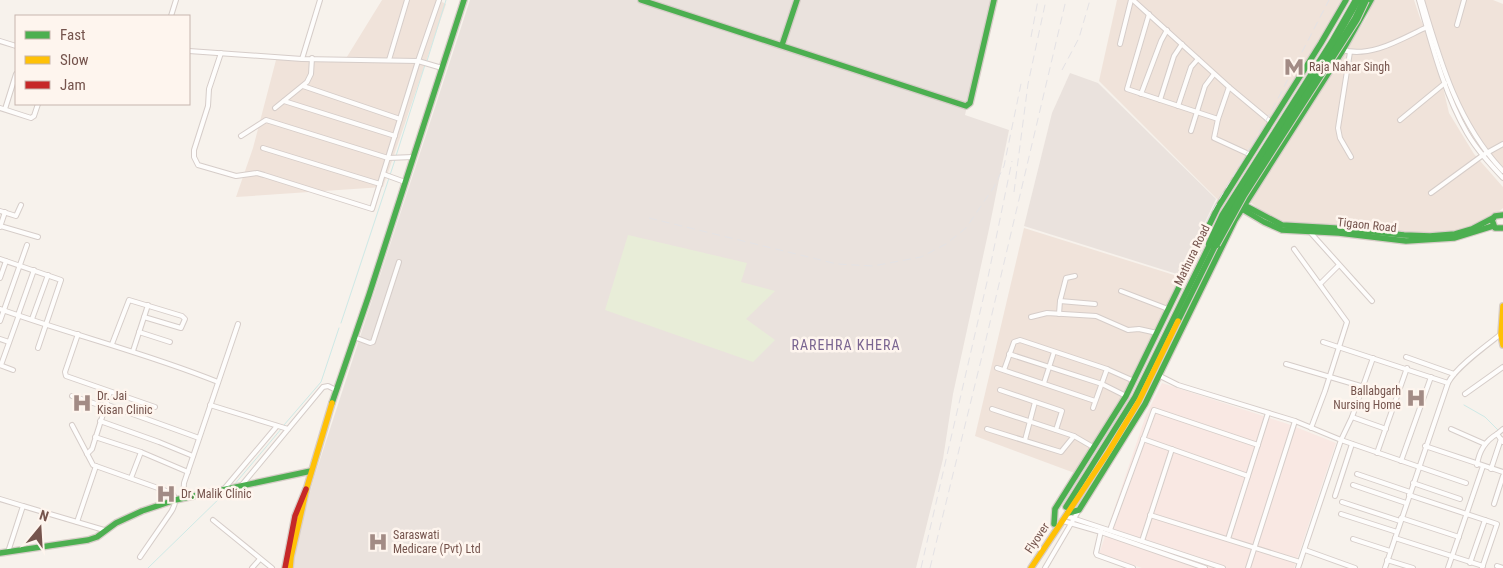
<svg xmlns="http://www.w3.org/2000/svg" width="1503" height="568" viewBox="0 0 1503 568" font-family="'Roboto Condensed',sans-serif">
<style>
.residential{fill:#f0e3da}
.commercial{fill:#f9e8e3}
.industrial{fill:#eae2dd}
.green{fill:#e8edd8}
.lines{fill:none;stroke-linecap:round;stroke-linejoin:round}
.stream{stroke:#cee9e6;stroke-width:1}
.street-casing{stroke:#d6cdc9;stroke-width:6}
.fast-casing{stroke:#d7cdc8;stroke-width:8}
.slow-casing{stroke:#d7cdc8;stroke-width:8}
.jam-casing{stroke:#d7cdc8;stroke-width:8}
.street{stroke:#fefdfc;stroke-width:4}
.fast{stroke:#4caf50;stroke-width:5.5}
.slow{stroke:#ffc107;stroke-width:5.5}
.jam{stroke:#c62828;stroke-width:5.5}
.rail{stroke:#e4e2e5;stroke-width:1;stroke-dasharray:8 5;stroke-linecap:butt}
.fast-bridge-casing{stroke:#d8ceca;stroke-width:10;stroke-linecap:butt}
.fast-bridge{stroke:#4caf50;stroke-width:8}
.labels{text-anchor:middle;stroke-width:5;stroke-linejoin:round;paint-order:stroke}
.poi-label{font-size:12px;fill:#75544d;stroke:#fef5ee;text-anchor:start}
.street-label{font-size:12px;fill:#75544d;stroke:#fef5ee}
.neighbourhood-label{font-size:14px;letter-spacing:1px;fill:#7a6591;stroke:#fef5ee}
</style>
<rect width="100%" height="100%" fill="#f7f2ec"/>
<!-- residential -->
<g class="residential">
<polygon points="382,0 438,0 446,4 383,187 236,197 253,148 276,60 345,60"/>
<polygon points="1117,0 1349,0 1221,203 1099,81"/>
<polygon points="1374,0 1414,0 1420,18 1434,49 1449,113 1474,154 1503,187 1503,208 1496,214 1475,225 1454,232 1415,234 1278,225 1249,201 1367,17"/>
<polygon points="1423,0 1493,0 1503,4 1503,167 1495,160 1467,119 1452,84"/>
<polygon points="1024,228 1187,279 1123,405 1080,475 975,436"/>
</g>
<!-- commercial -->
<polygon class="commercial" points="1162,383 1288,424 1336,443 1294,568 1142,568 1099,554 1146,415"/>
<!-- industrial -->
<g class="industrial">
<polygon points="470,0 991,0 965,115 1009,130 989,229 953,394 943,459 916,568 293,568 299,533 314,478"/>
<polygon points="1070,73 1098,83 1216,199 1180,275 1024,226 1052,113"/>
</g>
<!-- green -->
<polygon class="green" points="628,235 747,263 741,282 775,291 746,319 775,340 753,362 605,310"/>
<g class="lines">
<!-- stream -->
<g class="stream">
<polyline points="427,61 446,0"/>
<polyline points="396,156 425,65"/>
<polyline points="341,323 395,160"/>
<polyline points="1464,405 1485,417 1499,431"/>
<polyline points="284,425 321,382 339,328"/>
<polyline points="234,485 282,428"/>
<polyline points="148,568 226,492"/>
</g>
<defs>
<g id="street">
<polyline points="1133,0 1229,87 1271,122"/>
<path d="M1419,0c13,45 25,93 48,133 10,17 23,31 36,45"/>
<path d="M1422,0c18,61 36,124 81,171"/>
<polyline points="1149,14 1127,89 1218,119"/>
<polyline points="171,16 176,0"/>
<polyline points="1457,25 1464,0"/>
<polyline points="0,41 16,46"/>
<polyline points="1120,44 1131,0"/>
<path d="M1342,50c30,8 59,-11 85,-23"/>
<polyline points="189,51 302,59 418,61 442,68"/>
<polyline points="1350,52 1338,128 1340,138 1351,157"/>
<polyline points="221,53 209,89 208,106 194,150 194,157 198,165 236,176 257,173 264,175 372,209 418,61 439,0"/>
<polyline points="302,59 320,0"/>
<polyline points="389,60 407,0"/>
<polyline points="303,86 400,119"/>
<polyline points="1229,87 1218,119 1214,138 1251,155"/>
<polyline points="1141,94 1161,41 1167,30"/>
<polyline points="1160,100 1174,56 1182,44"/>
<polyline points="284,101 395,136"/>
<polyline points="1178,106 1191,67 1198,59"/>
<polyline points="0,108 31,118 34,116 38,104"/>
<polyline points="275,108 307,82 311,74 312,58"/>
<polyline points="5,109 16,74"/>
<polyline points="1400,120 1445,83"/>
<polyline points="1191,131 1205,86 1214,74"/>
<polyline points="241,136 266,120 388,158 413,157"/>
<polyline points="263,148 380,184"/>
<polyline points="383,174 405,182"/>
<polyline points="1431,193 1483,155 1503,144"/>
<polyline points="0,211 16,216 21,205"/>
<polyline points="0,226 38,237"/>
<polyline points="0,227 5,212"/>
<polyline points="1310,232 1372,301"/>
<polyline points="1294,249 1347,322 1325,391 1311,428"/>
<polyline points="0,259 61,280 38,348"/>
<polyline points="0,278 6,261"/>
<polyline points="1320,284 1339,265"/>
<polyline points="1121,291 1168,309"/>
<polyline points="1060,301 1095,304"/>
<path d="M0,309c72,26 147,44 218,73"/>
<polyline points="1059,314 1060,301 1066,278 1075,276"/>
<polyline points="18,315 34,270"/>
<polyline points="1031,317 1047,313 1096,316 1128,330 1139,329 1157,333"/>
<polyline points="32,319 48,275"/>
<polyline points="0,321 27,245"/>
<polyline points="139,332 170,342"/>
<polyline points="78,334 65,372 66,376 155,407"/>
<polyline points="354,337 370,343 373,342 399,262"/>
<polyline points="0,339 9,342"/>
<polyline points="1323,342 1448,383"/>
<polyline points="112,344 129,300 182,316 185,319 181,328 144,317"/>
<polyline points="133,351 148,305"/>
<polyline points="1009,354 1102,384 1126,396"/>
<polyline points="1406,357 1454,374"/>
<polyline points="1373,358 1352,417 1386,429"/>
<polyline points="1286,364 1364,387"/>
<polyline points="0,365 13,370"/>
<polyline points="1,365 19,315"/>
<polyline points="997,368 1095,401"/>
<polyline points="1004,370 1014,342 1020,340 1107,369 1134,381"/>
<polyline points="1160,376 1178,385 1295,421 1341,440 1466,483"/>
<polyline points="1044,383 1054,352"/>
<polyline points="1000,390 1062,411 1056,430"/>
<polyline points="1465,394 1503,367"/>
<polyline points="72,396 105,407"/>
<polyline points="105,404 199,438"/>
<polyline points="210,405 288,429"/>
<polyline points="1093,408 1107,369"/>
<polyline points="992,409 1074,436"/>
<polyline points="100,421 159,442 193,456"/>
<path d="M72,425l21,40 79,28c5,6 3,13 -1,19l-31,45"/>
<polyline points="987,429 1061,452 1074,436 1093,447"/>
<polyline points="1451,429 1485,444"/>
<polyline points="1497,434 1503,429"/>
<polyline points="95,437 141,452 188,472"/>
<polyline points="1143,439 1248,476"/>
<polyline points="1025,440 1035,402"/>
<polyline points="1425,446 1503,472"/>
<polyline points="1377,453 1407,368"/>
<polyline points="87,454 92,449 110,392"/>
<polyline points="1401,461 1431,377"/>
<path d="M1477,465c2,-14 8,-24 20,-31l6,8"/>
<polyline points="1491,469 1501,439"/>
<polyline points="1357,474 1410,492"/>
<polyline points="131,478 141,452"/>
<polyline points="1413,483 1460,499"/>
<polyline points="1353,485 1406,503"/>
<polyline points="241,486 323,387 328,386 336,390"/>
<polyline points="224,489 277,426"/>
<polyline points="1409,495 1497,524 1482,568"/>
<polyline points="1335,496 1352,444"/>
<polyline points="183,498 184,483 238,324"/>
<polyline points="0,499 23,506 8,552"/>
<polyline points="1342,502 1400,521"/>
<polyline points="1494,504 1503,476"/>
<polyline points="23,506 104,530"/>
<polyline points="1341,514 1397,532"/>
<polyline points="1150,515 1300,562"/>
<polyline points="1066,516 1223,568"/>
<polyline points="1401,518 1459,537"/>
<polyline points="213,520 272,568"/>
<polyline points="1063,521 1101,532 1205,568"/>
<polyline points="77,522 96,466"/>
<polyline points="1110,530 1154,410 1258,445"/>
<polyline points="1101,531 1096,553 1097,555 1133,568"/>
<polyline points="1395,538 1483,566"/>
<polyline points="1228,539 1268,413"/>
<polyline points="1353,539 1390,551"/>
<polyline points="1142,541 1172,449"/>
<polyline points="1305,550 1355,568"/>
<polyline points="1387,560 1413,568"/>
<polyline points="1470,563 1485,520"/>
<polyline points="1497,566 1503,568"/>
<polyline points="252,568 260,559"/>
<polyline points="1045,568 1079,510"/>
<polyline points="1248,568 1295,421"/>
<polyline points="1298,568 1341,440 1352,417"/>
<path d="M1385,568l63,-185c7,-15 39,-38 53,-49"/>
<polyline points="1448,568 1483,466"/>
</g>
<g id="fast">
<polyline points="641,0 966,106 970,103 994,0"/>
<polyline points="782,45 797,0"/>
<polyline points="1244,205 1282,225 1334,228 1404,235 1430,236 1455,234 1472,229 1493,218"/>
<polyline points="1242,209 1264,222 1282,230 1339,233 1406,241 1454,238 1493,226"/>
<polyline points="1503,215 1495,216 1492,220 1495,228 1503,228"/>
<polyline points="1178,321 1216,244"/>
<polyline points="332,403 369,295 464,0"/>
<polyline points="1066,507 1135,397 1210,244"/>
<polyline points="1068,513 1079,510 1145,404 1235,220 1343,50 1371,0"/>
<polyline points="1054,524 1055,509 1126,396 1218,207 1321,43 1346,0"/>
<polyline points="0,553 88,540 97,537 116,523 142,511 175,500 311,471"/>
</g>
<g id="slow">
<polyline points="1503,306 1501,335 1503,345"/>
<polyline points="290,568 291,557 307,487 332,403"/>
<polyline points="1031,568 1109,451 1139,401 1178,321"/>
</g>
<polyline id="jam" points="285,568 295,516 306,489"/>
</defs>
<!-- street casing -->
<use href="#street" class="street-casing"/>
<!-- fast casing -->
<use href="#fast" class="fast-casing"/>
<!-- slow casing -->
<use href="#slow" class="slow-casing"/>
<!-- jam casing -->
<use href="#jam" class="jam-casing"/>
<!-- street -->
<use href="#street" class="street"/>
<!-- fast -->
<use href="#fast" class="fast"/>
<!-- slow -->
<use href="#slow" class="slow"/>
<!-- jam -->
<use href="#jam" class="jam"/>
<!-- rail -->
<g class="rail">
<polyline points="1031,37 1038,0"/>
<polyline points="1062,70 1079,38 1090,0"/>
<polyline points="1014,192 1028,84 1046,0"/>
<polyline points="649,218 837,264 873,266 921,257 946,244 966,228 994,187 1004,166 1022,79"/>
<polyline points="1177,280 1210,215 1272,110 1329,0"/>
<polyline points="921,568 987,282 1012,161"/>
<polyline points="930,568 983,352 1066,0"/>
</g>
<defs>
<g id="fast-bridge">
<polyline points="1210,244 1223,216 1333,42 1357,0"/>
<polyline points="1216,244 1243,195 1356,19 1365,0"/>
</g>
</defs>
<!-- fast-bridge casing -->
<use href="#fast-bridge" class="fast-bridge-casing"/>
<!-- fast-bridge -->
<use href="#fast-bridge" class="fast-bridge"/>
</g>
<!-- icons -->
<defs>
<symbol id="metro-bare" viewBox="-9 -9 18 18"><path d="M-5.5 5V-5H-3L0 0L3-5H5.5V5H3V-.5L0 4L-3-.5V5Z" fill="#a28b85" stroke="#fef5ee" stroke-width="2.5" paint-order="stroke"/></symbol>
<symbol id="hospital-bare" viewBox="-9 -9 18 18"><path d="M-5-5h3v3.5h4V-5h3V5h-3V1.5h-4V5h-3Z" fill="#a28b85" stroke="#fef5ee" stroke-width="2.5" paint-order="stroke"/></symbol>
</defs>
<g fill-rule="evenodd">
<use href="#metro-bare" x="1280" y="53" width="28" height="28"/>
<use href="#hospital-bare" x="1402" y="384" width="28" height="28"/>
<use href="#hospital-bare" x="68" y="389" width="28" height="28"/>
<use href="#hospital-bare" x="152" y="480" width="28" height="28"/>
<use href="#hospital-bare" x="364" y="528" width="28" height="28"/>
</g>
<g class="labels">
<!-- poi labels -->
<g class="poi-label">
<text x="1309" y="71">Raja Nahar Singh</text>
<text x="1401" y="395" text-anchor="end">Ballabgarh<tspan x="1401" dy="14">Nursing Home</tspan></text>
<text x="97" y="400">Dr. Jai<tspan x="97" dy="14">Kisan Clinic</tspan></text>
<text x="181" y="498">Dr. Malik Clinic</text>
<text x="393" y="539">Saraswati<tspan x="393" dy="14">Medicare (Pvt) Ltd</tspan></text>
</g>
<!-- street labels -->
<g class="street-label">
<text transform="translate(1367 225) rotate(6)" y="4">Tigaon Road</text>
<text transform="translate(1192 255) rotate(-64)" y="4">Mathura Road</text>
<text transform="translate(1037 538) rotate(-56)" y="4">Flyover</text>
</g>
<!-- neighbourhood labels -->
<g class="neighbourhood-label">
<text x="846" y="350">RAREHRA KHERA</text>
</g>
</g>
<!-- legend -->
<rect x="15" y="15" width="175" height="90" fill="#fef5ee" stroke="#c7b5ae"/>
<rect x="25" y="31" width="25" height="8" fill="#4caf50" stroke="#c7b5ae"/>
<text x="60" y="40" font-size="15" fill="#75544d">Fast</text>
<rect x="25" y="56" width="25" height="8" fill="#ffc107" stroke="#c7b5ae"/>
<text x="60" y="65" font-size="15" fill="#75544d">Slow</text>
<rect x="25" y="81" width="25" height="8" fill="#c62828" stroke="#c7b5ae"/>
<text x="60" y="90" font-size="15" fill="#75544d">Jam</text>
<!-- north arrow -->
<g transform="translate(40 528) rotate(18)" stroke="#fef5ee" stroke-width="4" paint-order="stroke">
<path d="M0-4L9 19L0 12L-9 19Z" fill="#75544d"/>
<text y="-8" font-size="14" font-weight="bold" text-anchor="middle" fill="#75544d">N</text>
</g>
</svg>
